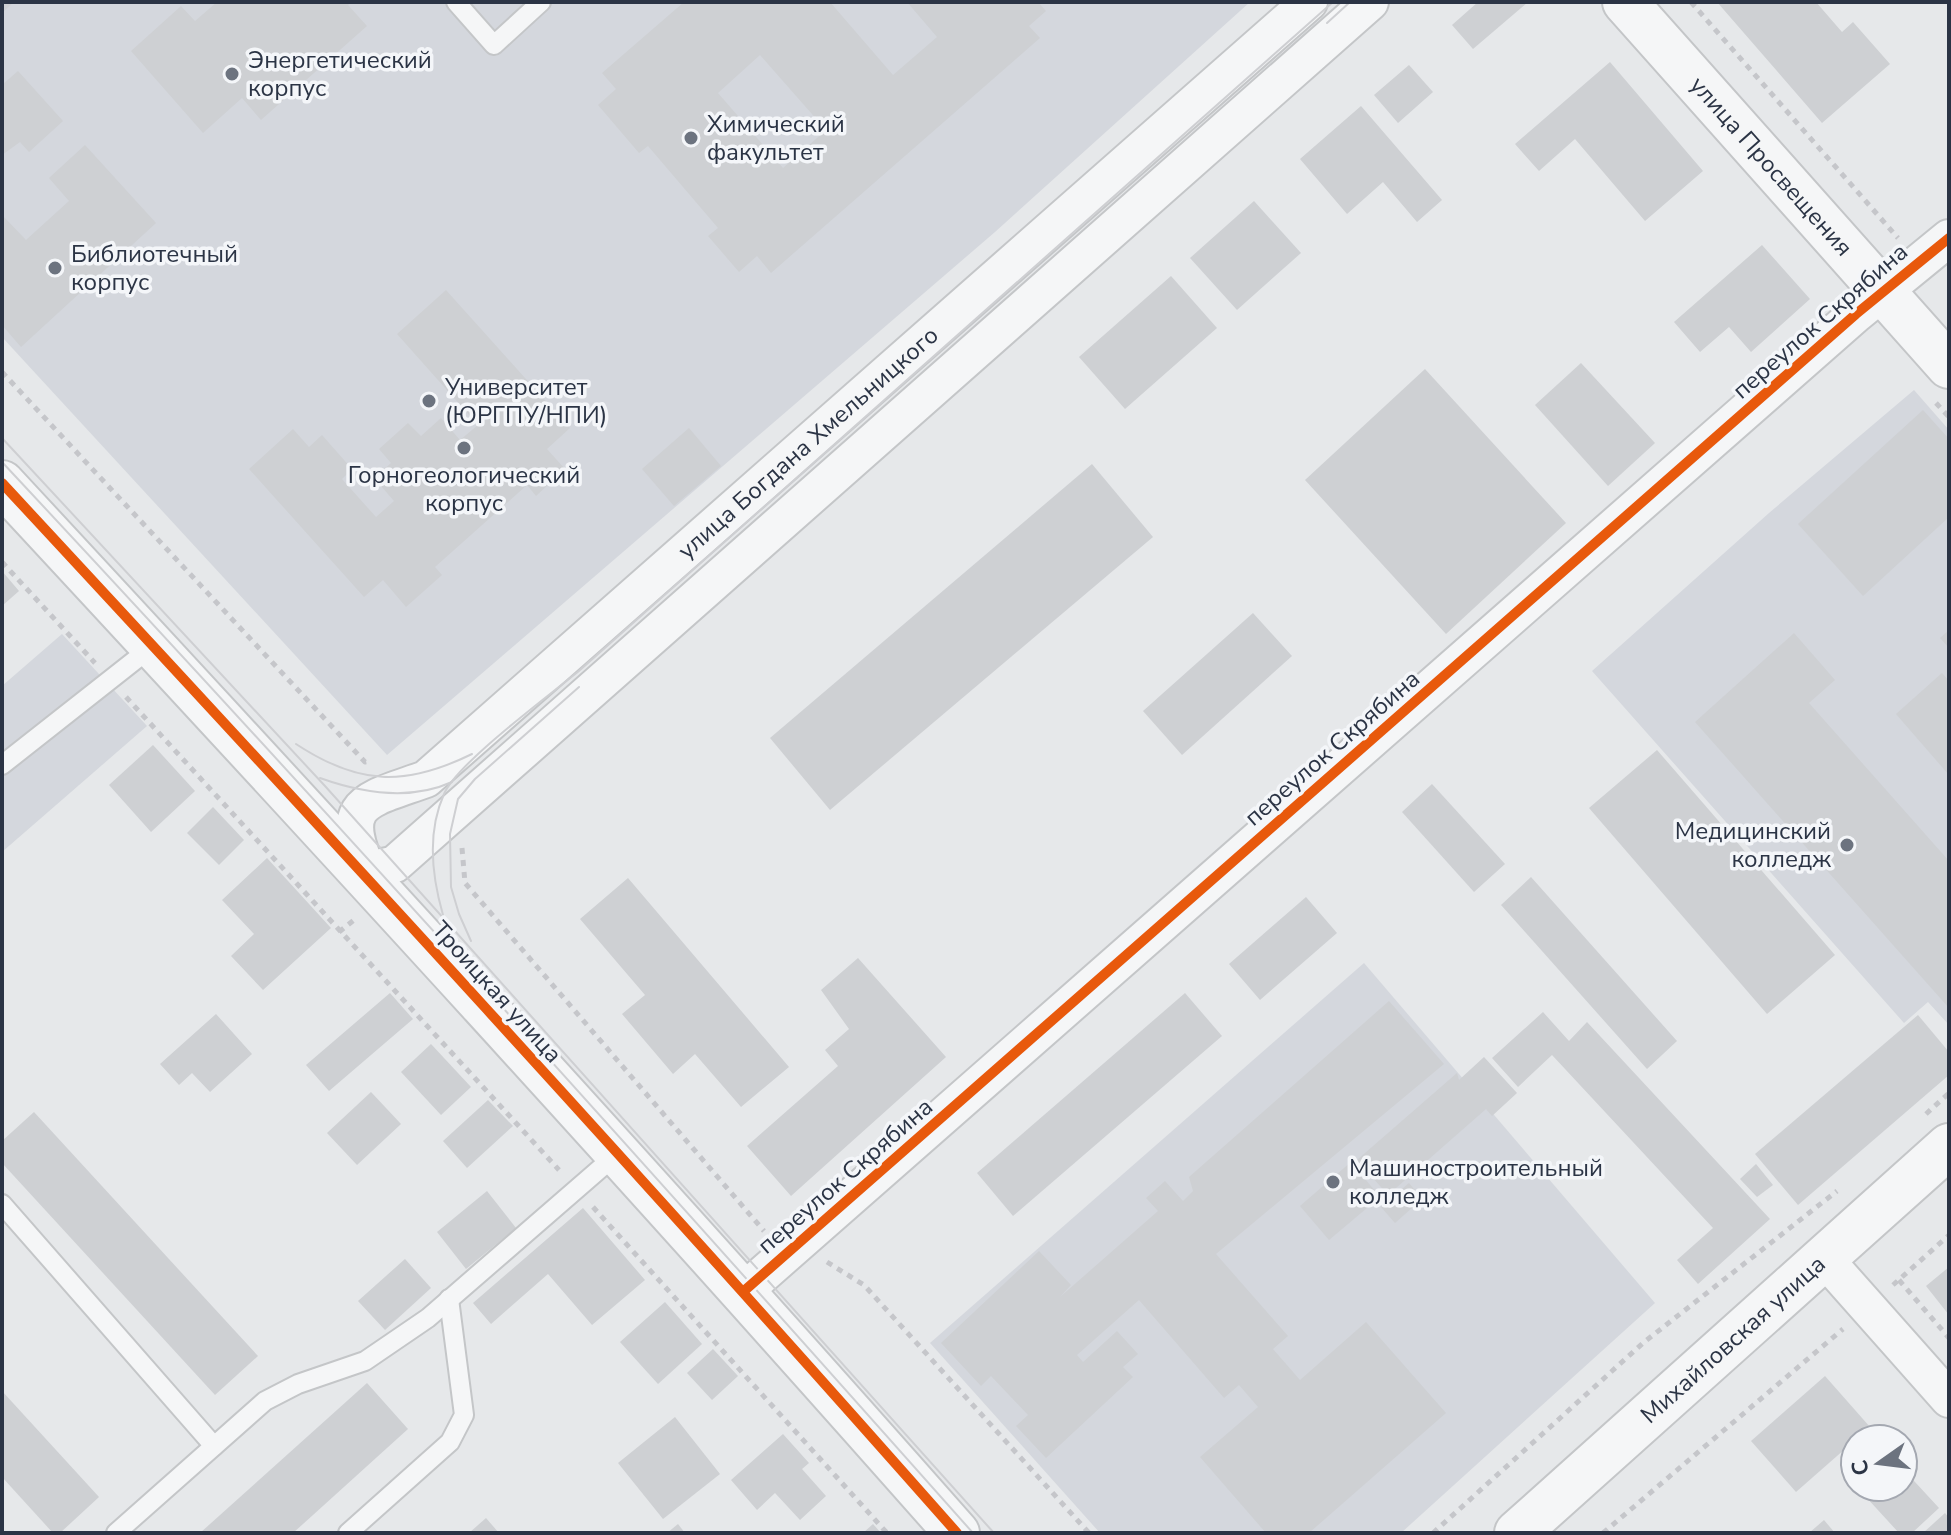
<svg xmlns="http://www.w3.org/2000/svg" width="1951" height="1535" viewBox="0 0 1951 1535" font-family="'Nunito Sans',sans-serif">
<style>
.built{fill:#d4d7dd}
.building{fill:#ced0d3;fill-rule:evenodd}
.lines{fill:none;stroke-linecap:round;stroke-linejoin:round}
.service-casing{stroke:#c4c6c8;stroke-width:22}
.minor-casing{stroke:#c4c6c8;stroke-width:40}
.tertiary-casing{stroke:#c4c6c8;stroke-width:48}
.path{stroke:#c5c6ca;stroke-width:5;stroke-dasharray:6 6;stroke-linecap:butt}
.service{stroke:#f5f6f7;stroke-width:18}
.minor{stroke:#f5f6f7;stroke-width:36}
.tertiary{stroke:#f5f6f7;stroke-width:44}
.tram{stroke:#cecfd2;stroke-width:2}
.cycleway-casing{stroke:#f4f6f9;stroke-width:15}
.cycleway{stroke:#e8590c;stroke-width:10}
.poi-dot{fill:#6c737f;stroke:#f4f6f9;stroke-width:3}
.labels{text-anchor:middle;stroke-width:7;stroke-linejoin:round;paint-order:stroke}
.poi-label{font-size:24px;fill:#2b3445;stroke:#f4f6f9;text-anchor:start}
.street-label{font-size:24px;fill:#2b3445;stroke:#f4f6f9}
</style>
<rect width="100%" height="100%" fill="#e6e8ea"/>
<!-- built -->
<g class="built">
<polygon points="2,2 1250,2 995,232 387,755 2,337"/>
<polygon points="1914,390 1949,430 1949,1025 1928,1002 1904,1023 1592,671 1769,513"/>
<polygon points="62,634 147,726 2,852 2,686"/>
<polygon points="1364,963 1655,1303 1401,1533 1100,1533 930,1343"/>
</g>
<!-- building -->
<g class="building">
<polygon points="2,2 14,2 2,13"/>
<polygon points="217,2 351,2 348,5 367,26 261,120 242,98 203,133 131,51 181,6 195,21"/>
<path d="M684,2h146l63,73 44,-38 -30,-35h131l8,9 -17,15 11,12 -269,235 -14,-17 -18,16 -31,-36 10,-8 -70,-82 -9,7 -41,-48 18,-16 -14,-16zM760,55l66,75 -43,38 -65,-75z"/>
<polygon points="1478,2 1528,2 1473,49 1452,25"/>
<polygon points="1717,2 1816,2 1842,32 1853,22 1890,64 1822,123"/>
<polygon points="1610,62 1703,171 1645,221 1575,139 1539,171 1515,144"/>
<polygon points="1409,65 1433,92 1398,123 1374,95"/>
<polygon points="18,71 63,121 29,152 20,142 2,155 2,85"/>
<polygon points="1361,106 1442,200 1417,222 1383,182 1347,214 1300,159"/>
<polygon points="85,145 156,223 21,347 2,325 2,215 26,240 69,201 49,178"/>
<polygon points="1254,201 1301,253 1237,310 1190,258"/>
<polygon points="1762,245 1810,299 1751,352 1729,327 1700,352 1674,322"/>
<polygon points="1171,276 1217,328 1125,409 1079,357"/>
<polygon points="446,290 570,428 547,449 565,469 536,496 527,485 435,567 442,575 406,607 383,580 364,597 249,469 293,429 309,447 322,435 352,469 342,479 376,517 394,501 374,478 391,463 379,449 408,423 421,436 441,418 460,440 478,425 397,334"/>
<polygon points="1581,363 1655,443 1608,486 1535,405"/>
<polygon points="1425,369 1566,523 1446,634 1305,480"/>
<polygon points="1923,410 1949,439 1949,517 1863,596 1798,524"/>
<polygon points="689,428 721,466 674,506 642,469"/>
<polygon points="1092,464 1153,537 830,810 770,738"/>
<polygon points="2,571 19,591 2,606"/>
<polygon points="1253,613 1292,656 1182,755 1143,711"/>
<polygon points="1949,630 1949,648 1940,638"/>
<polygon points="1794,633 1835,680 1809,703 1949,861 1949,1008 1695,722"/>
<polygon points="1942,673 1949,681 1949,775 1896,714"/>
<polygon points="153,745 195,791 151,832 109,785"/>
<polygon points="1657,750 1835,955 1767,1014 1589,808"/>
<polygon points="1432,784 1505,864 1474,892 1402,812"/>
<polygon points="213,807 244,840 219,865 187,833"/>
<polygon points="267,858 331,928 263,990 231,956 254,934 222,900"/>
<polygon points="1531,877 1677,1041 1647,1069 1501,905"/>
<polygon points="628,878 789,1067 741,1107 695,1054 673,1074 622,1014 645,995 580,919"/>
<polygon points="1306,897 1337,933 1260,1000 1229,964"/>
<polygon points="858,958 946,1057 791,1196 747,1146 838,1066 825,1050 849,1029 821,990"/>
<polygon points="390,993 413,1019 329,1091 306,1065"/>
<polygon points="1185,993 1222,1036 1013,1216 977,1173"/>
<polygon points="1389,1001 1444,1064 1216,1254 1288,1336 1273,1349 1300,1380 1366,1322 1446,1413 1309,1533 1266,1533 1200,1457 1258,1407 1239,1385 1224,1398 1139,1300 1077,1355 1083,1362 1117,1331 1138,1354 1123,1367 1133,1377 1046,1458 1016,1426 1028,1415 991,1376 981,1386 941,1343 1039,1251 1071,1285 1060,1297 1158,1211 1146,1198 1165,1181 1183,1201 1193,1191 1189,1177"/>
<polygon points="1543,1012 1569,1041 1587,1022 1770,1219 1698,1284 1677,1260 1713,1228 1552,1055 1518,1087 1492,1058"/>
<polygon points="216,1014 252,1054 210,1092 192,1073 179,1085 160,1064"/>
<polygon points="1918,1015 1949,1052 1949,1075 1798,1205 1755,1154"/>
<polygon points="431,1044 471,1087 441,1115 401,1072"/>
<polygon points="1484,1057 1517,1093 1492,1116 1486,1109 1388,1195 1357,1160 1457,1073 1459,1080"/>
<polygon points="371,1092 401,1124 357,1165 327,1133"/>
<polygon points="488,1100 513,1126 467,1168 443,1141"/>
<polygon points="34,1112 258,1356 215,1395 2,1163 2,1141"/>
<polygon points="1351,1162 1380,1197 1329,1240 1300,1206"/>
<polygon points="1756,1164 1773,1185 1757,1197 1740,1179"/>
<polygon points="1409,1183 1422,1199 1395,1223 1381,1207"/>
<polygon points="487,1191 516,1228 466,1269 437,1232"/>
<polygon points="583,1208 645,1280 592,1325 548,1274 491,1324 473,1303"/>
<polygon points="405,1259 431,1288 385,1330 358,1301"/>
<polygon points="1949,1267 1949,1315 1926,1286"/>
<polygon points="665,1302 702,1344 658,1384 620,1342"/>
<polygon points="713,1349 738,1376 712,1400 687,1373"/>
<polygon points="1825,1376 1870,1427 1796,1492 1751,1441"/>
<polygon points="367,1383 408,1429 313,1515 293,1533 200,1533"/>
<polygon points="2,1391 99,1497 60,1533 53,1533 2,1477"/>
<polygon points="675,1417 720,1474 663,1519 618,1463"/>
<polygon points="783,1434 809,1463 802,1469 826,1496 800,1520 775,1493 757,1510 731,1480"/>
<polygon points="1903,1469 1939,1508 1912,1533 1899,1533 1866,1497 1877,1487 1903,1487"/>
<polygon points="1945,1513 1949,1518 1949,1533 1923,1533"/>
<polygon points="486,1518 499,1533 469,1533"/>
<polygon points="1824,1520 1835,1533 1809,1533"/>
<polygon points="678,1524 685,1533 667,1533"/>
<polygon points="873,1524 881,1533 863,1533"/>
</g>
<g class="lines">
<defs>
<g id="service">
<polyline points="456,2 494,45 541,2"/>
<polyline points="2,765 153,646"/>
<polyline points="2,1204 214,1446"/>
<polyline points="116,1533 265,1401 298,1384 365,1361 428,1318 617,1154"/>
<polyline points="348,1533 450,1442 464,1415 449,1299"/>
</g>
<g id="minor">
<path d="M345,849c20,17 23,23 50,15l975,-862"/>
<path id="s1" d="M369,874c-33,-73 -4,-73 57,-95l883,-777"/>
<polyline points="1824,1258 1949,1399"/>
<polyline points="744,1291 1856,314 1949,238"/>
</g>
<g id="tertiary">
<path id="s2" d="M1625,2l324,364"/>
<path d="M2,483c322,347 642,695 955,1050"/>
<path id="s3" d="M1517,1533l432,-387"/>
</g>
</defs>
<!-- service casing -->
<use href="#service" class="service-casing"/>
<!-- minor casing -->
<use href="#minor" class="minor-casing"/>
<!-- tertiary casing -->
<use href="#tertiary" class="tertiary-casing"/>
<!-- path -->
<g class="path">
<polyline points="1691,2 1898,238"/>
<polyline points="2,372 365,762 370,761"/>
<polyline points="1936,403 1949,417"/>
<polyline points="2,562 95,663"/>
<polyline points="126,697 559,1170"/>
<polyline points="462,848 465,883 764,1231"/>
<polyline points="339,932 354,920"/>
<polyline points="1926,1114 1949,1093"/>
<polyline points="593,1207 887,1533"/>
<polyline points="827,1262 864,1285 1089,1533"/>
<polyline points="1899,1280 1949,1338"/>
<polyline points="1893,1285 1949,1235"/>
<polyline points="1433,1533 1643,1343 1837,1191"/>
<polyline points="1603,1533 1843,1329"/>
</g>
<!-- service -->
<use href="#service" class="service"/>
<!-- minor -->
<use href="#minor" class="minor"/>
<!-- tertiary -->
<use href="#tertiary" class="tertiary"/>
<!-- tram -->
<g class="tram">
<polyline points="1327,23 1350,2"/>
<polyline points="2,438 325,786 994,1533"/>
<path d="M2,462c329,352 651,711 971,1071"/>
<path d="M296,744c62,41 109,43 176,10"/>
<path d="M320,778c42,15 90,23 132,4"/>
<path d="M443,915c-11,-38 -16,-83 1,-121 13,-31 106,-99 136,-124l753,-668"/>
<polyline points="471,941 459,914 451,887 450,834 458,799 475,779 579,687"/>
</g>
<defs>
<g id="cycleway">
<path d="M2,483c322,347 642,695 955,1050"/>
<polyline points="744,1291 1856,314 1949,238"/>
</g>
</defs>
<!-- cycleway casing -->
<use href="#cycleway" class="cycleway-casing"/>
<!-- cycleway -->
<use href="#cycleway" class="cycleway"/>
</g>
<!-- markers -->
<g class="poi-dot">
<circle cx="232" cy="74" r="8"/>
<circle cx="691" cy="138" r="8"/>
<circle cx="55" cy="268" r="8"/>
<circle cx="429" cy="401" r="8"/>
<circle cx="464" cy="448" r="8"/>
<circle cx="1847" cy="845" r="8"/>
<circle cx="1333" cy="1182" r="8"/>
</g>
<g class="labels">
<!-- poi labels -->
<g class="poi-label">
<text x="248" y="68">Энергетический<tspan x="248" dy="28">корпус</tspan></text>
<text x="707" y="132">Химический<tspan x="707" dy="28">факультет</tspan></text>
<text x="71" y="262">Библиотечный<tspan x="71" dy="28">корпус</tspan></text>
<text x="445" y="395">Университет<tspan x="445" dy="28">(ЮРГПУ/НПИ)</tspan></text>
<text x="464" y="483" text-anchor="middle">Горногеологический<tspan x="464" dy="28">корпус</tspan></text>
<text x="1831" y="839" text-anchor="end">Медицинский<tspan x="1831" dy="28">колледж</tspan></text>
<text x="1349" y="1176">Машиностроительный<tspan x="1349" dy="28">колледж</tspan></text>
</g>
<!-- street labels -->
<g class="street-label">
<text dy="8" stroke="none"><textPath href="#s2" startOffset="220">улица Просвещения</textPath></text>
<text transform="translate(1820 321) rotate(-41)" y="8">переулок Скрябина</text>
<text dy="8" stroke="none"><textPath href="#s1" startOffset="650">улица Богдана Хмельницкого</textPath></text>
<text transform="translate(1332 748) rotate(-41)" y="8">переулок Скрябина</text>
<text transform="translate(497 992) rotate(48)" y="8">Троицкая улица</text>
<text transform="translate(845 1176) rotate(-41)" y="8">переулок Скрябина</text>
<text dy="8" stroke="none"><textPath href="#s3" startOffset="290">Михайловская улица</textPath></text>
</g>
</g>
<!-- border -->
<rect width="1951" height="1535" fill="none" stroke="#2b3445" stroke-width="8"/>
<!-- north arrow -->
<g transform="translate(1879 1463) rotate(256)"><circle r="38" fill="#f4f6f9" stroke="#a4a8b1" stroke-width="2"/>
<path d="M0-6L14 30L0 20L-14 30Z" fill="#6c737f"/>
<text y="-12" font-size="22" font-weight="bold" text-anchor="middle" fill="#2b3445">С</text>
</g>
</svg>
